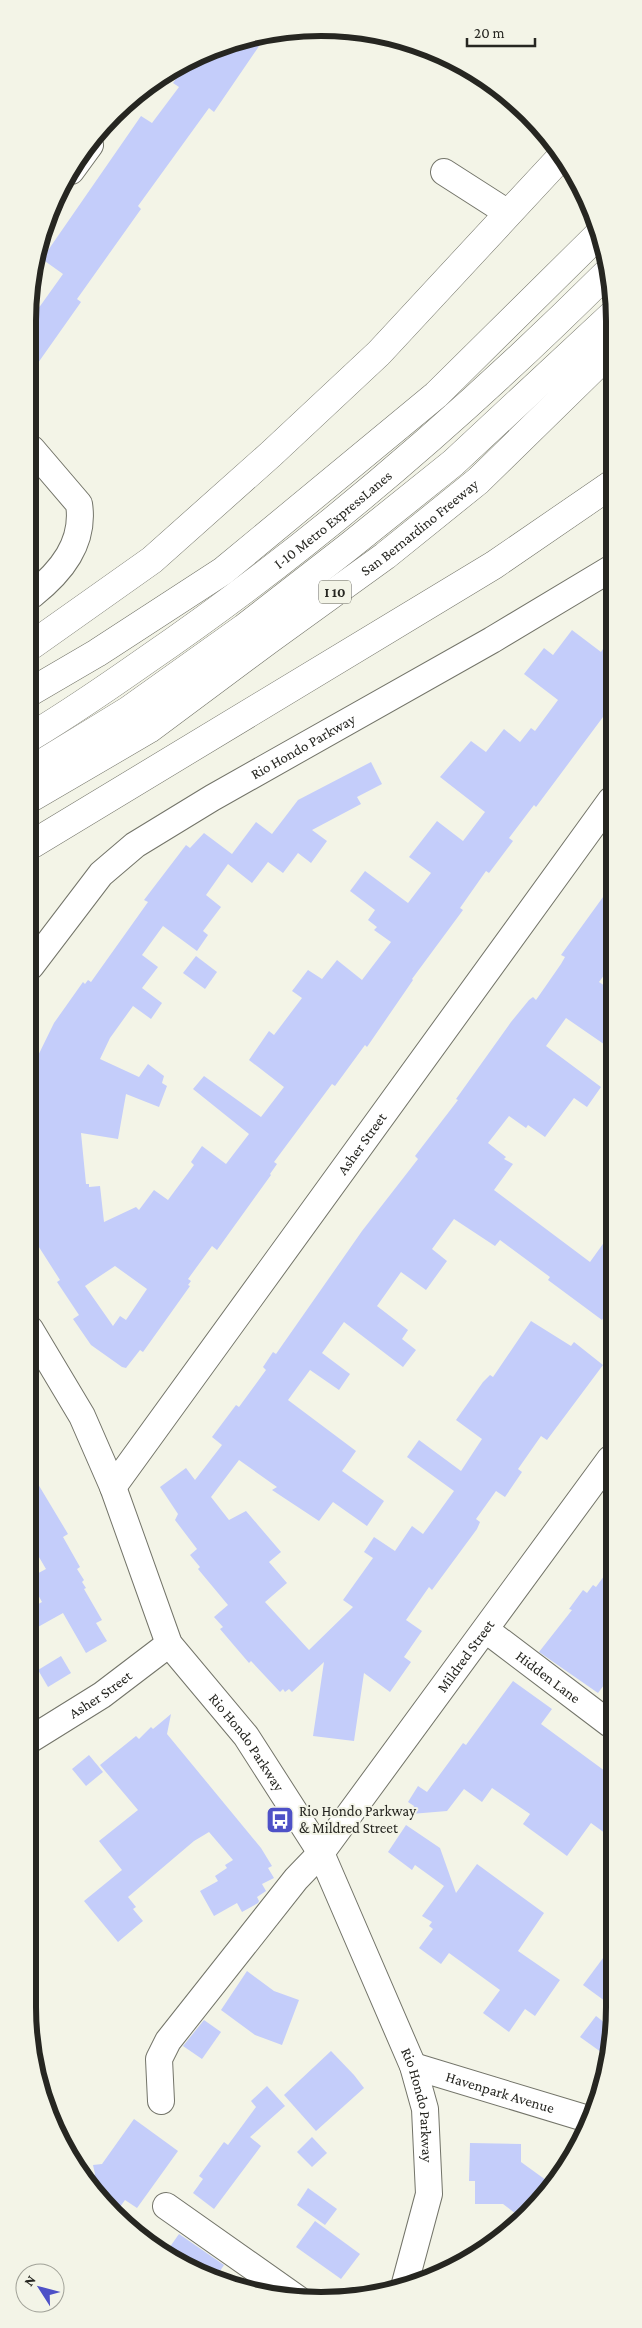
<svg xmlns="http://www.w3.org/2000/svg" width="642" height="2328" viewBox="0 0 642 2328" font-family="'Crimson Pro',serif">
<style>
.building{fill:#c4cdfa;fill-rule:evenodd}
.lines{fill:none;stroke-linecap:round;stroke-linejoin:round}
.minor-casing{stroke:#737469;stroke-width:28}
.highway-casing{stroke:#737469;stroke-width:29}
.minor{stroke:#fff;stroke-width:26}
.highway{stroke:#fff;stroke-width:28}
.labels{text-anchor:middle;stroke-width:4;stroke-linejoin:round;paint-order:stroke}
.shield{fill:#f3f4e7;stroke:#64645c;stroke-width:1}
.shield-label{font-size:14px;font-weight:bold;fill:#262621}
.street-label{font-size:15px;fill:#262621;stroke:#f3f4e7}
.poi-label{font-size:15px;fill:#262621;stroke:#f3f4e7;text-anchor:start}
.rim{fill:none;stroke:#262621;stroke-width:6}
</style>
<rect width="100%" height="100%" fill="#f3f4e7"/>
<!-- building -->
<g class="building">
<polygon points="263,33 268,33 214,112 209,108 138,206 141,209 77,299 81,302 33,370 33,316 63,274 42,259 141,116 152,123 179,87 173,83 186,65"/>
<path d="M572,630l29,22 10,-15v86l-8,-6 -67,90 -2,-2 -25,33 4,3 -24,32 -3,-2 -26,37 3,2 -51,69 1,1 -46,67 -2,-2 -30,41 -3,-2 -58,78 3,2 -7,10 1,1 -54,75 -5,-4 -24,33 3,2 -3,4 2,1 -47,66 -3,-2 -14,18 -4,-1 -31,-22 -18,-26 6,-4 -22,-33 3,-2 -23,-36 -7,3v-175l24,-49 29,-41 2,2 3,-4 3,2 57,-80 -4,-2 42,-55 4,3 14,-15 28,21 24,-32 16,12 26,-34 73,-38 11,22 -25,13 4,7 -49,26 15,11 -16,22 -13,-10 -15,20 -15,-11 -16,21 -24,-19 -22,31 15,12 -18,24 5,4 -11,16 -34,-25 -21,29 16,12 -16,21 20,15 -11,16 -18,-13 -23,32 -10,21 39,18 9,-13 16,12 -2,7 5,3 -8,21 -33,-13 -8,45 -37,-6 5,51h3v3l11,-1 4,36 32,-15 3,3 15,-20 14,10 26,-35 -3,-3 11,-16 24,18 23,-30 -56,-45 11,-13 57,41 23,-30 -35,-27 20,-29 5,4 28,-37 -10,-7 16,-21 14,9 15,-19 25,20 29,-38 -17,-12 3,-3 -9,-7 7,-10 -25,-19 15,-20 43,32 23,-30 -22,-16 28,-36 26,20 22,-29 -45,-35 31,-36 15,11 18,-23 16,13 11,-14 4,3 23,-31 -34,-26 20,-26 9,7zM115,1266l32,23 -21,31 -6,-4 -7,10 -28,-40z"/>
<polygon points="611,886 611,966 599,982 611,990 611,1049 566,1018 546,1046 601,1087 587,1107 574,1098 545,1137 528,1125 526,1128 509,1116 488,1143 506,1157 504,1159 513,1164 494,1190 590,1262 610,1234 610,1308 602,1320 548,1280 550,1277 500,1240 495,1246 454,1219 432,1249 447,1261 426,1290 401,1272 377,1306 408,1330 402,1339 416,1350 403,1367 344,1322 322,1353 350,1374 339,1390 310,1370 288,1400 356,1451 342,1471 384,1501 367,1526 333,1502 319,1521 272,1490 277,1487 239,1460 211,1497 229,1520 246,1511 281,1552 269,1562 287,1583 265,1602 309,1650 353,1607 343,1600 373,1558 364,1552 374,1537 395,1551 412,1526 423,1534 454,1491 407,1457 419,1440 461,1471 482,1439 456,1420 483,1382 490,1375 493,1377 531,1321 571,1346 574,1342 603,1365 547,1440 541,1436 518,1469 522,1472 505,1497 496,1491 476,1519 480,1522 477,1529 432,1590 429,1587 406,1620 422,1631 404,1657 411,1662 390,1692 364,1673 354,1741 313,1736 324,1662 292,1692 289,1689 285,1692 283,1689 280,1692 251,1661 249,1663 220,1629 223,1627 214,1617 228,1605 198,1569 200,1567 190,1555 197,1549 175,1520 178,1514 160,1487 186,1468 195,1480 222,1445 212,1437 236,1405 239,1407 266,1370 263,1367 273,1352 276,1354 362,1231 418,1159 415,1156 458,1100 456,1099 511,1022 529,1000 533,997 536,1000 561,964 565,957 561,955"/>
<polygon points="196,956 217,972 205,989 183,973"/>
<polygon points="29,1469 68,1534 63,1537 80,1567 77,1569 84,1580 82,1582 86,1588 84,1589 102,1620 96,1623 107,1641 86,1653 63,1613 29,1632 29,1609 42,1602 29,1578 46,1569 29,1540"/>
<polygon points="610,1568 610,1677 598,1693 539,1652 572,1610 569,1609 583,1590 587,1593 593,1585 596,1587"/>
<polygon points="61,1656 71,1673 48,1687 38,1670"/>
<polygon points="513,1681 552,1709 541,1724 609,1774 609,1836 591,1823 567,1856 523,1824 530,1814 492,1788 482,1802 464,1789 447,1811 411,1814 414,1806 408,1802 418,1786 427,1792 463,1743 466,1745"/>
<polygon points="171,1714 167,1734 261,1848 272,1866 268,1868 274,1878 262,1884 266,1891 257,1897 259,1901 258,1903 242,1912 237,1903 214,1916 200,1891 218,1881 215,1876 227,1868 225,1865 233,1860 209,1832 194,1841 128,1897 136,1907 133,1909 143,1921 118,1942 84,1901 122,1870 99,1841 138,1810 100,1765 136,1736 139,1739 151,1727 153,1729"/>
<polygon points="89,1755 103,1772 86,1786 72,1769"/>
<polygon points="406,1825 440,1848 456,1893 477,1864 544,1913 518,1951 560,1980 535,2016 525,2009 509,2032 483,2013 500,1990 449,1953 441,1964 419,1948 433,1929 429,1926 432,1922 422,1916 444,1886 415,1865 412,1870 388,1852"/>
<polygon points="609,1950 609,2004 583,1985"/>
<polygon points="247,1971 274,1991 299,2000 282,2045 255,2035 221,2010"/>
<polygon points="596,2016 609,2026 609,2042 601,2052 580,2037"/>
<polygon points="204,2020 221,2032 202,2059 183,2046"/>
<polygon points="331,2051 354,2075 364,2088 316,2131 284,2095"/>
<polygon points="267,2086 285,2106 250,2137 261,2146 214,2209 193,2193 203,2179 199,2176 224,2142 228,2145 256,2107 251,2101"/>
<polygon points="134,2119 178,2151 137,2208 125,2200 120,2207 117,2204 113,2210 101,2201 89,2182 95,2174 93,2165 102,2164"/>
<polygon points="312,2137 327,2153 312,2167 297,2152"/>
<polygon points="470,2143 521,2144 521,2162 550,2183 520,2217 503,2204 475,2204 475,2181 469,2181"/>
<polygon points="308,2188 337,2209 325,2225 297,2205"/>
<polygon points="315,2221 360,2254 341,2279 296,2247"/>
<polygon points="179,2234 224,2265 216,2277 191,2270 167,2251"/>
</g>
<g class="lines">
<defs>
<g id="minor">
<polyline points="71,171 90,145"/>
<polyline points="444,172 508,213"/>
<path d="M32,595c29,-23 53,-52 47,-91l-47,-55"/>
<path id="s1" d="M31,966l70,-92 34,-29 77,-47 280,-158 120,-72"/>
<path id="s2" d="M30,1329l52,87 31,71 56,157 77,92 75,117 92,213 12,43 4,85 -25,93"/>
<path id="s3" d="M113,1487l498,-687"/>
<path id="s4" d="M486,1630l124,94"/>
<path id="s5" d="M28,1741l74,-46 67,-51"/>
<path id="s6" d="M413,2066l175,53"/>
<path id="s7" d="M161,2101l-2,-42 9,-18 128,-162 25,-26 289,-394"/>
<polyline points="166,2206 298,2299"/>
</g>
<g id="highway">
<polyline points="32,645 152,560 271,454 379,353 560,158"/>
<polyline points="32,691 97,653 223,571 436,395 599,234"/>
<path id="s8" d="M32,736c38,-23 76,-49 113,-75 167,-114 320,-247 464,-390"/>
<polyline points="31,770 129,710 244,628 347,548 453,463 612,315"/>
<path id="s9" d="M31,798l118,-69 121,-90 115,-83 93,-75 134,-131"/>
<polyline points="31,845 494,565 612,484"/>
</g>
</defs>
<!-- minor casing -->
<use href="#minor" class="minor-casing"/>
<!-- highway casing -->
<use href="#highway" class="highway-casing"/>
<!-- minor -->
<use href="#minor" class="minor"/>
<!-- highway -->
<use href="#highway" class="highway"/>
</g>
<!-- icons -->
<defs>
<symbol id="bus-square" viewBox="-11 -11 22 22"><rect x="-9" y="-9" width="18" height="18" rx="4" fill="#4e51c7" stroke="#f3f4e7"/><path d="M-5-6H5V4H4V6H2V4H-2V6H-4V4H-5ZM-3.5-4V0h7V-4ZM-3.5 1.2v1.5H-2V1.2ZM2 1.2v1.5H3.5V1.2Z" fill="#fff"/></symbol>
</defs>
<g fill-rule="evenodd">
<use href="#bus-square" x="264" y="1804" width="32" height="32"/>
</g>
<g class="labels">
<!-- shield labels -->
<rect class="shield" x="319" y="580.5" width="32" height="23" rx="4"/>
<g class="shield-label">
<text x="335" y="597">I 10</text>
</g>
<!-- street labels -->
<g class="street-label">
<text dy="5" stroke="none"><textPath href="#s8" startOffset="371">I-10 Metro ExpressLanes</textPath></text>
<text dy="5" stroke="none"><textPath href="#s9" startOffset="474">San Bernardino Freeway</textPath></text>
<text dy="5" stroke="none"><textPath href="#s1" startOffset="355">Rio Hondo Parkway</textPath></text>
<text dy="5" stroke="none"><textPath href="#s3" startOffset="424">Asher Street</textPath></text>
<text dy="5" stroke="none"><textPath href="#s7" startOffset="549">Mildred Street</textPath></text>
<text dy="5" stroke="none"><textPath href="#s4" startOffset="78">Hidden Lane</textPath></text>
<text dy="5" stroke="none"><textPath href="#s5" startOffset="86">Asher Street</textPath></text>
<text dy="5" stroke="none"><textPath href="#s2" startOffset="471">Rio Hondo Parkway</textPath></text>
<text dy="5" stroke="none"><textPath href="#s6" startOffset="91">Havenpark Avenue</textPath></text>
<text dy="5" stroke="none"><textPath href="#s2" startOffset="876">Rio Hondo Parkway</textPath></text>
</g>
<!-- poi labels -->
<g class="poi-label">
<text x="299" y="1816">Rio Hondo Parkway<tspan x="299" dy="17">&amp; Mildred Street</tspan></text>
</g>
</g>
<!-- crop -->
<path d="M0 0H642V2328H0ZM321 36H321A285 285 0 0 1 606 321V2007A285 285 0 0 1 321 2292H321A285 285 0 0 1 36 2007V321A285 285 0 0 1 321 36Z" fill="#f3f4e7" fill-rule="evenodd"/>
<path class="rim" d="M321 36H321A285 285 0 0 1 606 321V2007A285 285 0 0 1 321 2292H321A285 285 0 0 1 36 2007V321A285 285 0 0 1 321 36Z"/>
<!-- north arrow -->
<g transform="translate(40 2288) rotate(306)"><circle r="24" fill="#f3f4e7" stroke="#a1a298"/>
<path d="M0-4L9 19L0 12L-9 19Z" fill="#4e51c7"/>
<text y="-8" font-size="14" font-weight="bold" text-anchor="middle" fill="#262621">N</text>
</g>
<!-- scale -->
<path d="M467 38v8h68v-8" fill="none" stroke="#262621" stroke-width="2.5"/>
<text x="474" y="38" font-size="15" fill="#262621" stroke="#f3f4e7" stroke-width="4" paint-order="stroke">20 m</text>
</svg>
